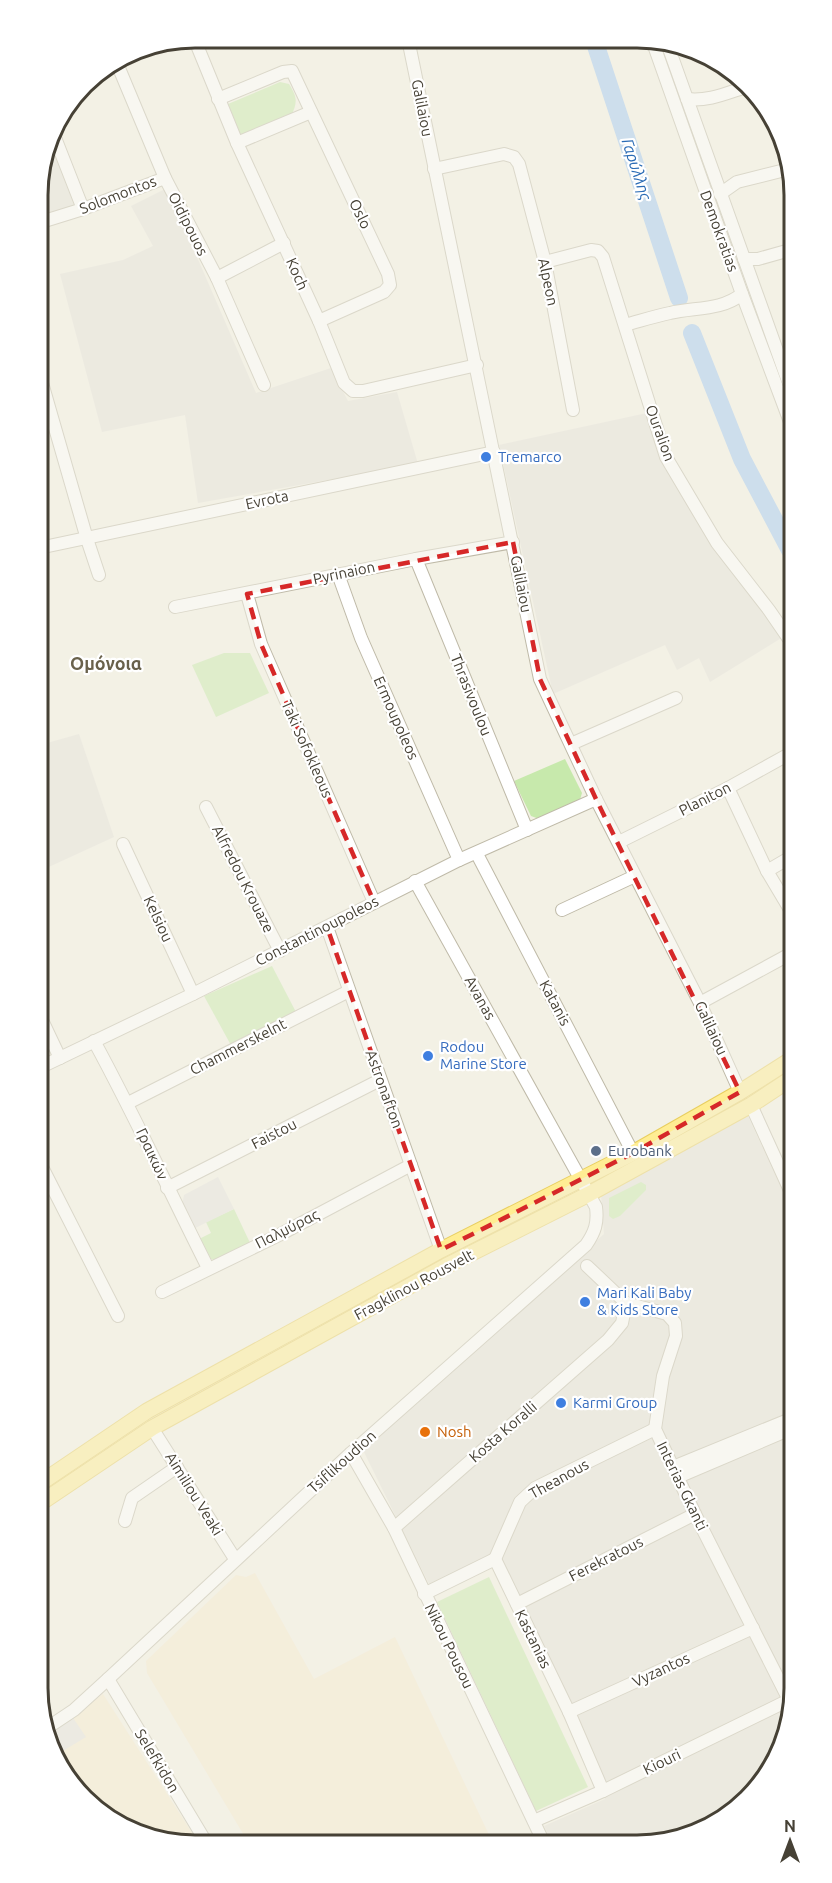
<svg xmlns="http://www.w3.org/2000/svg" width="832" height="1883" viewBox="0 0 832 1883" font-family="Ubuntu,sans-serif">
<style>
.commercial{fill:#f6eacf}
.industrial{fill:#e5e2da}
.green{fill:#c7e9ac}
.parking{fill:#e4e2de}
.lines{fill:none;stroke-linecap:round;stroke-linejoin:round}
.river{stroke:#9fc7f3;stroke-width:18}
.minor-casing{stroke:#bfbaa8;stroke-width:14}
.major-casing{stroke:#e8ce5f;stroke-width:17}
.minor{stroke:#fff;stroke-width:12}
.major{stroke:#ffed93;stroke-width:15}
.marked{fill:none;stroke:#d62828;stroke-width:4.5;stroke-dasharray:12 8;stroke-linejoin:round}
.shop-dot{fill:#3f7fe0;stroke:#fff;stroke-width:2}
.service-dot{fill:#5c6f8a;stroke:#fff;stroke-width:2}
.food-dot{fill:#e8710a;stroke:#fff;stroke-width:2}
.labels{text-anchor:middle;stroke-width:4.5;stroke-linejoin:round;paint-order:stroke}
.street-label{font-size:15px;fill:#464135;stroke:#fff}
.shop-label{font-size:15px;fill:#366cbe;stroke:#fff;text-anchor:start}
.service-label{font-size:15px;fill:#4e5e75;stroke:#fff;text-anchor:start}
.food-label{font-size:15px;fill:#c56008;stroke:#fff;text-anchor:start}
.water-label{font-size:16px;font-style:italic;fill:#2a6bb5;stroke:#fff}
.quarter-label{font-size:18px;font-weight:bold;fill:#69614b;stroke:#fff}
.rim{fill:none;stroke:#464135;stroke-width:3}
</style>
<rect width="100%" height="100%" fill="#f3f1e5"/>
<!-- commercial -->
<g class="commercial">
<polygon points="255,1573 314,1679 395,1637 492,1841 248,1842 147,1673 146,1661 236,1575 246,1577"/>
<polygon points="103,1694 198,1842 165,1843 91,1806 47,1735"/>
</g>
<!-- industrial -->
<g class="industrial">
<polygon points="54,141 76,206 38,217 38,185 49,143"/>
<polygon points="167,188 256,393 331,368 348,401 397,392 418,464 198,503 185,415 102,432 60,274 123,260 153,246 131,206"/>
<polygon points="647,413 662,462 783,637 710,682 699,658 677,670 665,645 553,694 499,445"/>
<polygon points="79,734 114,837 40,871 40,745"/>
<polygon points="747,1114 780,1185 792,1178 794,1698 783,1748 756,1792 677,1840 551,1841 544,1826 605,1799 491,1556 430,1586 363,1450 604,1234 601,1195"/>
</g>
<!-- green -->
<g class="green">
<path d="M280,82l9,2c8,13 9,18 2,32l-50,20 -13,-32z"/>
<polygon points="224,653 250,653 269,693 216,717 192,665"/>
<polygon points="565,759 582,793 579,803 542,820 531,816 514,781"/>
<polygon points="272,966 297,1014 232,1047 204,996"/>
<polygon points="641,1182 646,1185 646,1190 620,1216 613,1219 609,1216 609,1198"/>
<polygon points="234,1209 251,1245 217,1260 210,1259 197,1240 211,1233 206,1222"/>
<polygon points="489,1577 588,1787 536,1811 437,1602"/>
</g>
<!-- parking -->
<g class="parking">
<polygon points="218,1177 234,1209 193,1229 182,1206 184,1195"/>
<polygon points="71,1715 86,1737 61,1752 47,1730"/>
</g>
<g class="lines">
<!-- river -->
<g class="river">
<polyline points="594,40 679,298"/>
<polyline points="692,333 742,459 790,550"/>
</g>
<defs>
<g id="minor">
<polyline points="194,38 237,143 319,321 344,383 353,391 363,391 477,365"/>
<polyline points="408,39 540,679 596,799 700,1003 740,1092"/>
<polyline points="652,40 742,294 790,422"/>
<polyline points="666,40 790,387"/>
<polyline points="116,61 165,178 217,278 264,385"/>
<polyline points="218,99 283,72 292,71 388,274 390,285 384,292 319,321"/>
<path d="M687,99c21,3 42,-7 62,-13"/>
<polyline points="52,130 83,209"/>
<polyline points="237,143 311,112"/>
<polyline points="434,169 504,154 514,157 519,164 545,262 573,410"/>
<polyline points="720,194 737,182 789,169"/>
<polyline points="38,223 83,209 165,178"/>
<polyline points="744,259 758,259 790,250"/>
<polyline points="545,262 591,250 598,251 603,257 666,457 717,543 769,610 791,642"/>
<polyline points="217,278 284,243"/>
<path d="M625,325c15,-4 30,-9 45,-12 24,-6 51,-2 72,-19"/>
<polyline points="38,369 87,539 99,575"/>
<polyline points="39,548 494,452"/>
<polyline points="416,559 527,830"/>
<polyline points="338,574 361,638 459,860"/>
<polyline points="247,594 261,644 374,902"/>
<polyline points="175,607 416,559 513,542"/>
<polyline points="571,744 676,698"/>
<polyline points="728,788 767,871 792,913"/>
<polyline points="206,807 280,951"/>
<polyline points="619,842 728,788 791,753"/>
<polyline points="123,844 193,994"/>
<polyline points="477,854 633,1153"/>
<polyline points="767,871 791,857"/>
<polyline points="562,910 635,876"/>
<polyline points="327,927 441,1250"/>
<polyline points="700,1003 792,953"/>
<polyline points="41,1018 60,1058"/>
<path d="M94,1041c41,75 76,152 114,227"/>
<polyline points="41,1067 193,994 459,860 596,799"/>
<polyline points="128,1103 349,991"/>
<polyline points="751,1105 793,1197"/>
<polyline points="41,1165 118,1316"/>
<polyline points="167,1188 380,1080"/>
<polyline points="587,1266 626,1303 667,1314 675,1323 676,1336 663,1376 655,1429 695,1514 789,1700 793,1704"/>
<polyline points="162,1292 279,1235 411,1165"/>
<polyline points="152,1428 235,1559"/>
<polyline points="351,1453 394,1528 543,1841"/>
<polyline points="673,1467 793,1418"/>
<polyline points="678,1477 793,1428"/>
<polyline points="125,1521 132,1498 177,1467"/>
<polyline points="394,1528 608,1340 622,1323 626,1303"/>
<polyline points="495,1559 520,1502 535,1488 655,1429"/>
<polyline points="424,1594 495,1559 569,1712 603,1791"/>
<polyline points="517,1604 695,1514"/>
<polyline points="108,1679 206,1842"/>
<polyline points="569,1712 753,1628"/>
<path d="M44,1730l30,-20 34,-31 243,-226 235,-208c9,-13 12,-22 10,-38l-181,-326"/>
<polyline points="534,1821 603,1791 789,1700"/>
</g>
<g id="major">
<polyline points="42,1482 147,1411 441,1250 633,1153 740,1092 792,1059"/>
<polyline points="42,1502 152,1428 446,1266 589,1194 751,1105 792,1078"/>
</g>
</defs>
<!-- minor casing -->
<use href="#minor" class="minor-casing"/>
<!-- major casing -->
<use href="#major" class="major-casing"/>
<!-- minor -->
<use href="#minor" class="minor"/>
<!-- major -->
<use href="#major" class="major"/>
</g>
<!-- marked area -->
<path d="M0 0H832V1883H0ZM513,542l27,137 56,120 144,293 -107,61 -192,97 -114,-323 47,-25 -113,-258 -14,-50z" fill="#f3f1e5" fill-opacity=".55" fill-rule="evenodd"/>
<path class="marked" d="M513,542l27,137 56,120 144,293 -107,61 -192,97 -114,-323 47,-25 -113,-258 -14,-50z"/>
<!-- markers -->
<g class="shop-dot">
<circle cx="486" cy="457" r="6"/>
<circle cx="428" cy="1056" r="6"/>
<circle cx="585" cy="1302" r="6"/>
<circle cx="561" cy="1403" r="6"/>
</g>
<circle class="service-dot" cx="596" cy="1151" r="6"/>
<circle class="food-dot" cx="425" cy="1432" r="6"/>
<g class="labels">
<!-- street labels -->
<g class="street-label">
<text transform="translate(422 108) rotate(79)" y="5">Galilaiou</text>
<text transform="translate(118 195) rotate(-21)" y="5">Solomontos</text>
<text transform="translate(360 214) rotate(64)" y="5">Oslo</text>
<text transform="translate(188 224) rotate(63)" y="5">Oidipouos</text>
<text transform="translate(719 231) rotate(70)" y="5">Demokratias</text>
<text transform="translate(297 274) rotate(66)" y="5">Koch</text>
<text transform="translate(548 282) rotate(78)" y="5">Alpeon</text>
<text transform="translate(660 433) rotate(70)" y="5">Ouralion</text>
<text transform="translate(267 500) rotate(-12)" y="5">Evrota</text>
<text transform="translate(344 573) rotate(-12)" y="5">Pyrinaion</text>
<text transform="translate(521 584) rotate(79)" y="5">Galilaiou</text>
<text transform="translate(471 695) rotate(68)" y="5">Thrasivoulou</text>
<text transform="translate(396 718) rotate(66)" y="5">Ermoupoleos</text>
<text transform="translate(307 749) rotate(66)" y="5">Taki Sofokleous</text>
<text transform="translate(705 799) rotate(-27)" y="5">Planiton</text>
<text transform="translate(243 879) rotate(63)" y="5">Alfredou Krouaze</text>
<text transform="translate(158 919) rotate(65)" y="5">Kelsiou</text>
<text transform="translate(317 931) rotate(-27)" y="5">Constantinoupoleos</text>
<text transform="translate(480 998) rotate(61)" y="5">Avanas</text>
<text transform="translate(555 1003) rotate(62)" y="5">Katanis</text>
<text transform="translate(711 1028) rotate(65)" y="5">Galilaiou</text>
<text transform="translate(238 1047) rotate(-27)" y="5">Chammerskelnt</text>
<text transform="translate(384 1089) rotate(70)" y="5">Astronafton</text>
<text transform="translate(274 1134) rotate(-27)" y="5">Faistou</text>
<text transform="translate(152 1154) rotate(65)" y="5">Γραικών</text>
<text transform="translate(287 1229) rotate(-27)" y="5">Παλμύρας</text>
<text transform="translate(414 1285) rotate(-28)" y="5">Fragklinou Rousvelt</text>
<text transform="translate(503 1432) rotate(-41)" y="5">Kosta Koralli</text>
<text transform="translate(342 1462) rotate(-42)" y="5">Tsiflikoudion</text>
<text transform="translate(559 1479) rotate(-29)" y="5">Theanous</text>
<text transform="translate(682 1486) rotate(64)" y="5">Interias Gkanti</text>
<text transform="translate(194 1494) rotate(58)" y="5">Aimiliou Veaki</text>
<text transform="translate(606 1559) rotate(-27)" y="5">Ferekratous</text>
<text transform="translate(533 1639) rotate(64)" y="5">Kastanias</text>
<text transform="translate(449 1646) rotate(64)" y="5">Nikou Pousou</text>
<text transform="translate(661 1670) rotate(-25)" y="5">Vyzantos</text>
<text transform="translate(157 1761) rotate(59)" y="5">Selefkidon</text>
<text transform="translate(662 1762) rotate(-26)" y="5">Kiouri</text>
</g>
<!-- shop labels -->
<g class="shop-label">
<text x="498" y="462">Tremarco</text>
<text x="440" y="1052">Rodou<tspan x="440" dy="17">Marine Store</tspan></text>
<text x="597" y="1298">Mari Kali Baby<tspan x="597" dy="17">&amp; Kids Store</tspan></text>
<text x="573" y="1408">Karmi Group</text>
</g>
<!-- service labels -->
<g class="service-label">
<text x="608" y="1156">Eurobank</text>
</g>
<!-- food labels -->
<g class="food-label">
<text x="437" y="1437">Nosh</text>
</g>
<!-- water labels -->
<g class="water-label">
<text transform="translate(637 169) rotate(72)" y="6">Γαρύλλης</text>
</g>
<!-- quarter labels -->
<g class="quarter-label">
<text x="106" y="670">Ομόνοια</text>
</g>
</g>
<!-- crop -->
<path d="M0 0H832V1883H0ZM195 48H637A147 147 0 0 1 784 195V1688A147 147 0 0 1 637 1835H195A147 147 0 0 1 48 1688V195A147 147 0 0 1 195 48Z" fill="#fff" fill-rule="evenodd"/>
<path class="rim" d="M195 48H637A147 147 0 0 1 784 195V1688A147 147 0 0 1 637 1835H195A147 147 0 0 1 48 1688V195A147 147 0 0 1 195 48Z"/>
<!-- north arrow -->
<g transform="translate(790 1841)" stroke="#ffffff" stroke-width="4.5" paint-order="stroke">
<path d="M0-4.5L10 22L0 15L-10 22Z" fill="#464135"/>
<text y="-9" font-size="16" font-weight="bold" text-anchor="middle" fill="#464135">N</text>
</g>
</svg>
